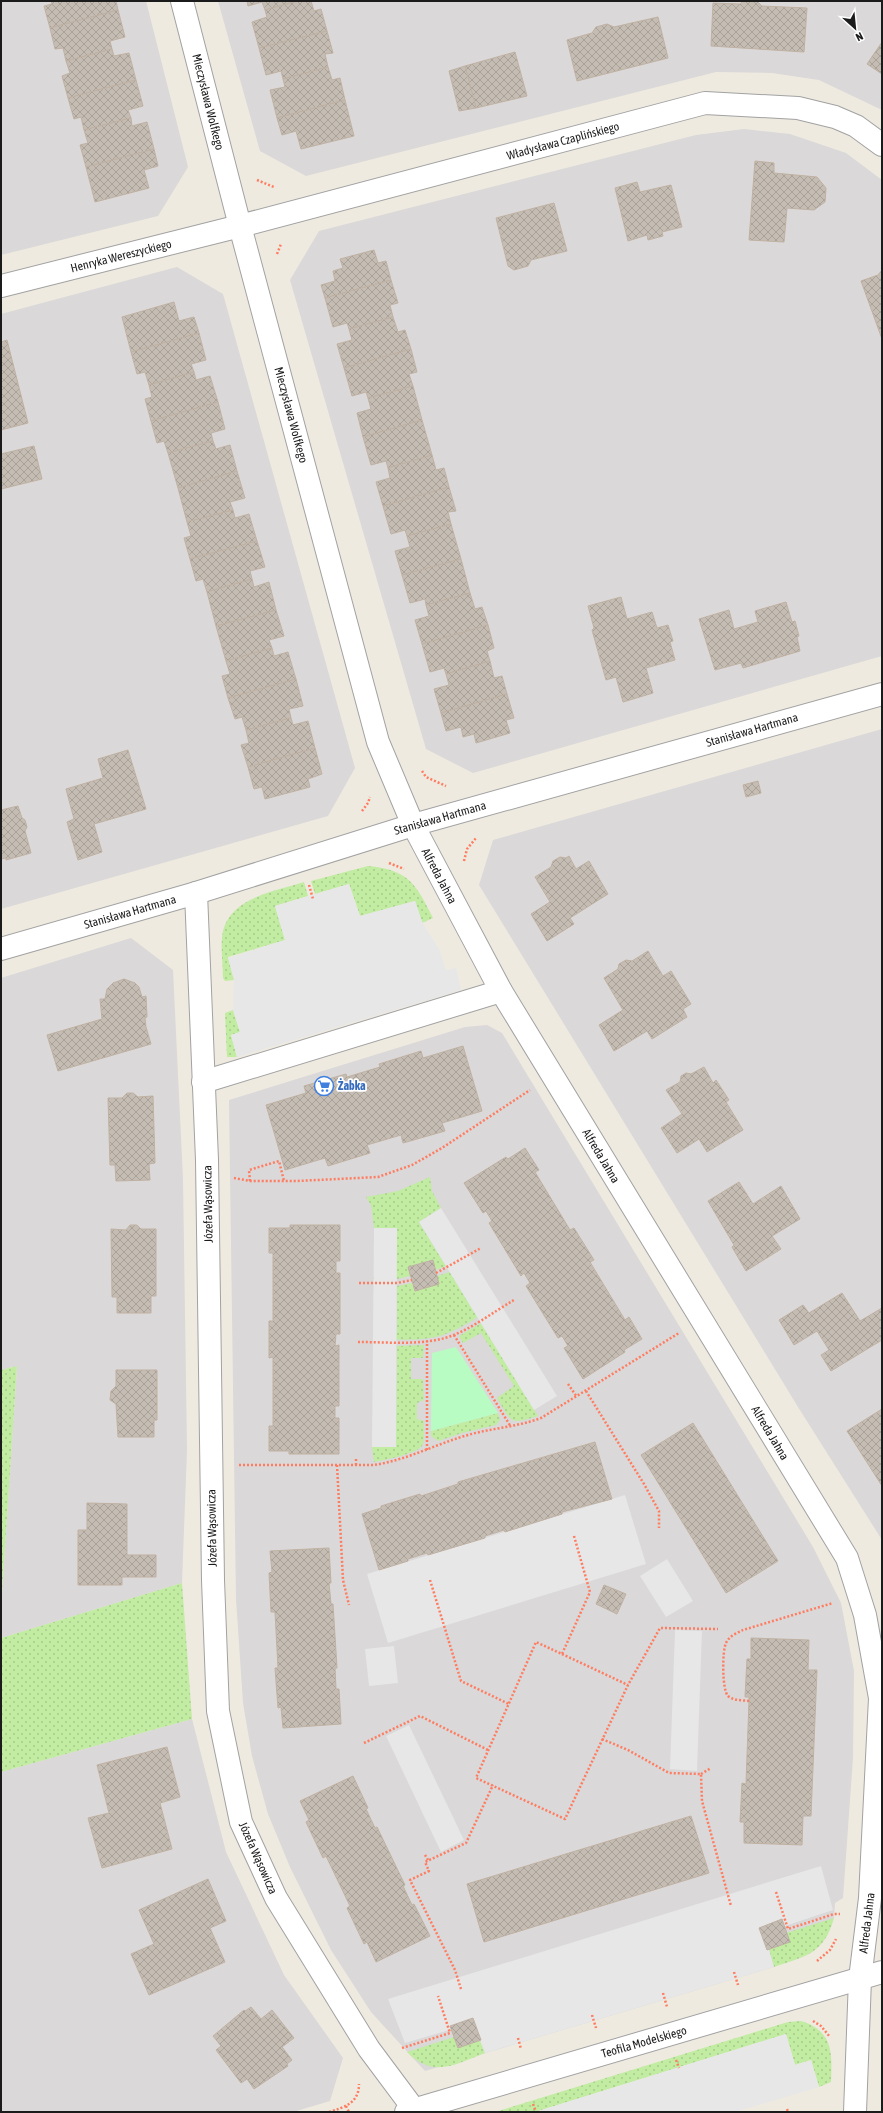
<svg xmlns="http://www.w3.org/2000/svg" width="883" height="2113" viewBox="0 0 883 2113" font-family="'Asap Condensed',sans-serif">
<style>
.residential{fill:#dad8d8}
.grass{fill:url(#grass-dots)}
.park{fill:#b9fcc3}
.parking{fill:#e7e7e7}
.building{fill:url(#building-cross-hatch);stroke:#c0b1a2}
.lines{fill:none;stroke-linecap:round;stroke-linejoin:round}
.street-casing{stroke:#a2a2a2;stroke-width:24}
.path{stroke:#ff7c60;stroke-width:2.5;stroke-dasharray:2 2;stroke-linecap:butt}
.street{stroke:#fff;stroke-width:22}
.labels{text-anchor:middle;stroke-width:3.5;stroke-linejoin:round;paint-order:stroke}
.street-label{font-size:12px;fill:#1b1b1b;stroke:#fff}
.shop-label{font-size:12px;font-weight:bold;fill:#366cbe;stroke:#fff;text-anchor:start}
</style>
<defs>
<pattern id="grass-dots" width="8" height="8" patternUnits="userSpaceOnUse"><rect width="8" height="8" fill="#c1eca2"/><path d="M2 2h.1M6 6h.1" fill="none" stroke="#a5ca8b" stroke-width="1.8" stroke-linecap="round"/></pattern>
<pattern id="building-cross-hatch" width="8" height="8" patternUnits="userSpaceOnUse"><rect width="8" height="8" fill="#c5bdb3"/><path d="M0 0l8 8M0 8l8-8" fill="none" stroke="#a9a299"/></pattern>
</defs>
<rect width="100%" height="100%" fill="#eeeae0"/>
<!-- residential -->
<g class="residential">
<polygon points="1,1 146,1 188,167 158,216 1,255"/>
<polygon points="218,1 882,1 882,110 819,80 772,73 716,72 306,176 260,151"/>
<polygon points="744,129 790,134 846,153 882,180 882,656 473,773 426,749 290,280 319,231 696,135"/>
<polygon points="177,267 223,294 355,768 328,816 1,909 1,314"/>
<polygon points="882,729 882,1540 798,1407 479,885 493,840"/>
<polygon points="131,938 173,970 183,1179 187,1450 182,1583 1,1638 1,1608 17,1366 1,1370 1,978"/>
<polygon points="487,1025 502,1033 813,1547 841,1603 854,1671 853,1758 843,1898 835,1903 834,1918 774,1967 425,2071 371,2012 331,1950 290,1867 268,1814 252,1756 243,1703 236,1599 229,1100 465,1027"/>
<polygon points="192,1719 226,1852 284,1975 343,2058 330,2101 293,2112 1,2112 1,1772"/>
</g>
<!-- grass -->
<g class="grass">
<path d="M368,866c41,4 48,18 65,52l-11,5 -7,-22 -55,15 -11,-32 -34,10 -4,-13z"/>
<path d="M304,882l4,14 -33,10 10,34 -57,17 6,23 -9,1 -2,-3c0,-15 -3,-33 0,-47 8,-34 53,-40 81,-49z"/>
<polygon points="233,1010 240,1032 231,1035 237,1057 227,1057 225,1013"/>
<polygon points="430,1177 432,1191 441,1208 419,1222 446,1266 435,1270 432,1260 408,1267 410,1276 397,1279 373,1279 397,1228 374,1228 371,1205 366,1197 398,1191"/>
<path d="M450,1272l24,40 26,-9c-18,11 -37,25 -57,32 -21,7 -48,4 -70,4l24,-6v-47l15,-3 3,8 24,-7 -2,-8z"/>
<path d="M481,1323l57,93c-29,9 -26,7 -41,-18l17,-12 -33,-53 -18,10 -4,-7z"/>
<path d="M424,1345l-1,13h-12v21h12l1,21 -7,3v16l7,2c-1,6 2,20 -2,25 -6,8 -38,14 -48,16l-2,-15h24l1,-101z"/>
<polygon points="17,1366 1,1608 1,1370"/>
<polygon points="498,1413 500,1420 496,1425 462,1433 438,1441 431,1436 431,1431"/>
<polygon points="182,1583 192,1719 1,1772 1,1638"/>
<path d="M834,1918c-10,36 -28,38 -60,49l-5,-18 17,-16z"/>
<path d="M801,2021c33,10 31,33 30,61l-12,5 -8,-27 -16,5 -9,-31 -251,78h-40l293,-90z"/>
<path d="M454,2037l4,11 22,-8 5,13c-29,11 -52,26 -78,-1z"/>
</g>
<!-- park -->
<polygon class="park" points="456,1347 498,1413 431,1431 432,1353"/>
<!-- parking -->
<g class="parking">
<polygon points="349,884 360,916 415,901 423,924 439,949 446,970 456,968 461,990 237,1057 231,1035 240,1032 233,1010 234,980 228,958 285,940 275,906"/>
<polygon points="441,1208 557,1396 534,1410 419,1222"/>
<polygon points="374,1228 397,1228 396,1447 372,1447"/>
<polygon points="625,1495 646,1564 388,1643 367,1574"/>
<polygon points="667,1559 693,1601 666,1617 640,1576"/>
<polygon points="675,1630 702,1631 697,1771 670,1769"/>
<polygon points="394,1646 398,1683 369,1686 365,1649"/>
<polygon points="409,1725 464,1840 441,1852 386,1736"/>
<polygon points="821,1866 833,1910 764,1933 774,1967 485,2053 473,2023 405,2043 388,1999"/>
<polygon points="786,2034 795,2065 811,2060 819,2087 735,2112 535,2112"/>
</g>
<!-- building -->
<g class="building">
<polygon points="51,1 116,1 118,10 50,28 44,6 52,4"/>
<polygon points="247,1 298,1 265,10 262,2 248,6"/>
<polygon points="298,1 311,1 314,11 321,9 327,31 259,48 252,22 267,17 265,10"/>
<polygon points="743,1 757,1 762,6 807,8 804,52 711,46 713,3 740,4"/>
<polygon points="118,10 125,37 110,41 112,49 66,61 63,48 55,49 50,28"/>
<polygon points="658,17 668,58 577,81 567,40 592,33 596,27 607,24 614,27"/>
<polygon points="327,31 333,53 325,54 328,67 283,79 281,71 266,75 259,48"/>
<polygon points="882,42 882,74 867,64"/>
<polygon points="112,49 114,56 129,53 136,80 68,98 62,76 70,73 66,61"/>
<polygon points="515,52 527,96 476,108 465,66"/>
<polygon points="465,66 476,108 459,111 449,71"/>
<polygon points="328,67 332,80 340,78 345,100 277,118 270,90 285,87 283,79"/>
<polygon points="136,80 143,106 128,110 131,118 84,130 81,117 74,119 68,98"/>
<polygon points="345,100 354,136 301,149 296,131 282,135 277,118"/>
<polygon points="131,118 132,126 147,122 154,149 86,167 80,145 88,143 84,130"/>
<polygon points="154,149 158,166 144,170 149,188 95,202 86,167"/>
<polygon points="755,161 774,163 774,173 817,177 826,188 825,202 814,210 787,208 784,242 749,240"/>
<polygon points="637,182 640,192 671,185 682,227 662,232 663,236 648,240 647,235 628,241 615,188"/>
<polygon points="554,203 567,251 531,260 528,266 514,270 508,266 496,218"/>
<polygon points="374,250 378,263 386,261 391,280 325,298 321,285 335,281 333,271 343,268 340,259"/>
<polygon points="882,270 882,339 861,281 878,275"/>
<polygon points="391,280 398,303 390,305 393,317 349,329 347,323 333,327 325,298"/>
<polygon points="174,302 179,321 194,317 199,333 131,352 122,317"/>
<polygon points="393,317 398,332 405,330 411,349 344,368 337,344 352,340 349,329"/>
<polygon points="199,333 206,360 191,364 194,372 149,385 145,372 137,374 131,352"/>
<polygon points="7,340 28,423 1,430 1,342"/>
<polygon points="411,349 417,372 409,374 413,386 368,398 366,392 352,396 344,368"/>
<polygon points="194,372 196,380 210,376 218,402 151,421 145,399 152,397 149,385"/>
<polygon points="413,386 422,420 363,437 357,413 371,409 368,398"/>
<polygon points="218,402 225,429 211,433 213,441 168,453 164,441 157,443 151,421"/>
<polygon points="422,420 432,455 388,468 386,461 371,465 363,437"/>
<polygon points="213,441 216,449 230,445 237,471 178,488 168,453"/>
<polygon points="34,446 42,479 1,489 1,454"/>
<polygon points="432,455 436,470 444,468 449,487 383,506 376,482 390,478 388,468"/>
<polygon points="237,471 245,498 230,502 233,510 187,522 178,488"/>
<polygon points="449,487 456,511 448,512 451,524 407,536 405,530 391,534 383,506"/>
<polygon points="233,510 235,518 249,514 257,541 190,559 184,538 191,536 187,522"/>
<polygon points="451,524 461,559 402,575 395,551 410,547 407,536"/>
<polygon points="257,541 265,567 250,571 252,579 207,592 203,579 196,581 190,559"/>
<polygon points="461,559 470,593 426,605 425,599 410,603 402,575"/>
<polygon points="252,579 254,587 269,582 276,610 216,626 207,592"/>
<polygon points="470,593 475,609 482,607 488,625 422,644 415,620 429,616 426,605"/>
<polygon points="621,597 627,619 652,612 657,628 668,625 673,641 670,642 675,660 646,668 653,693 623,702 616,677 606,680 592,630 594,628 588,606"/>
<polygon points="786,602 792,622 795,621 799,636 797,637 800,651 743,668 741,663 715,670 699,619 729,610 734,629 758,622 755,611"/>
<polygon points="276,610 284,636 269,640 272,648 226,661 216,626"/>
<polygon points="488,625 494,648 487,651 490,661 446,674 444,668 430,672 422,644"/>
<polygon points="272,648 274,656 288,652 296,679 228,698 222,676 230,674 226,661"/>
<polygon points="490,661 494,678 502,676 507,694 441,713 434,689 449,685 446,674"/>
<polygon points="296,679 303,706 289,709 291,718 246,730 242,717 235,719 228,698"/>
<polygon points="507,694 514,718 506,720 510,733 476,743 474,734 463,737 461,727 446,731 441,713"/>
<polygon points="291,718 293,725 308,721 315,748 248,767 241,745 249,743 246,730"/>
<polygon points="315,748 322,774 308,779 310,787 265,799 262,787 254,789 248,767"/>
<polygon points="128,750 146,809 94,824 102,852 78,860 67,822 74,819 66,789 103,778 98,759"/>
<polygon points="758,781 761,793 746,797 743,785"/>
<polygon points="18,806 22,818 25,820 27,827 25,831 31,853 6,860 6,858 1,859 1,810"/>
<polygon points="569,856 576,869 589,861 608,894 570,918 574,924 547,941 531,914 550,902 535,877 551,867 553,861 560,857 566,858"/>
<polygon points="648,951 663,976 671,971 691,1004 683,1009 687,1017 652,1039 647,1031 614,1051 599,1025 623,1010 604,978 618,969 619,964 626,960 632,961"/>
<polygon points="124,979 135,983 139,987 142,997 146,996 147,1017 145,1018 146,1027 151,1044 58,1071 47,1035 102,1019 100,999 105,999 107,989 113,983"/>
<polygon points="463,1046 482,1111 442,1123 445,1131 403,1143 401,1135 367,1145 370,1153 328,1166 325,1158 285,1170 266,1105 306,1093 304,1086 346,1074 347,1077 380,1067 379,1064 421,1051 423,1058"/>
<polygon points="704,1067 713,1083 716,1080 729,1100 726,1102 743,1130 707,1152 699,1139 677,1153 661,1128 682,1114 666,1090 680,1082 681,1076 686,1073 691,1074"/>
<polygon points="127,1093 133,1093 138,1097 153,1096 155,1163 149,1164 150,1180 116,1181 115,1165 110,1165 108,1098 122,1098"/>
<polygon points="525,1148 539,1170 535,1172 570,1230 574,1228 594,1260 590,1262 625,1320 629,1317 642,1339 624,1350 625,1352 583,1379 564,1348 568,1346 562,1336 558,1338 526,1286 530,1283 524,1273 521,1276 489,1223 492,1221 486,1211 483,1213 464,1183 506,1157 508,1159"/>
<polygon points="739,1182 753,1204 781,1186 800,1219 772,1236 781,1249 746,1271 732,1247 734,1245 708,1201"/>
<polygon points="130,1225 137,1225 141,1229 156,1229 156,1296 151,1296 151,1313 117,1313 117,1297 112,1297 111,1229 126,1230"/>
<polygon points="290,1225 340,1225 340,1261 336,1261 336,1273 340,1273 340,1334 336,1334 335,1346 339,1345 339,1406 335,1406 335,1418 339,1418 339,1454 289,1454 289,1451 269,1451 269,1426 273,1426 273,1357 269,1358 269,1321 273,1321 273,1253 269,1253 269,1228 290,1228"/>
<polygon points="433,1260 439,1284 415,1291 408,1267"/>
<polygon points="842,1293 860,1321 882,1308 882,1340 831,1371 821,1355 829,1350 817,1331 794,1345 779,1320 803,1305 809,1313"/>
<polygon points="116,1370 157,1370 157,1420 154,1420 154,1437 118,1437 116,1404 110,1400 111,1391 116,1386"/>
<polygon points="882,1409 882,1486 847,1431"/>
<polygon points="693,1423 778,1561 726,1593 641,1455"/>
<polygon points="595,1442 612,1499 562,1512 562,1514 505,1532 504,1530 485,1536 485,1538 428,1555 427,1553 408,1559 408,1561 379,1570 362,1514 381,1508 381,1506 420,1494 421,1496 458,1484 458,1482"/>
<polygon points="87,1503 127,1504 127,1555 156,1555 156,1577 122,1577 122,1585 78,1585 78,1530 87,1530"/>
<polygon points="329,1548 331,1583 329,1583 331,1604 333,1604 337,1668 335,1668 336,1689 339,1689 341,1724 283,1728 281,1707 278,1708 275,1668 278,1668 275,1612 271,1612 269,1573 272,1572 270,1551"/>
<polygon points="604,1585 626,1594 617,1614 596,1604"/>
<polygon points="751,1638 809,1640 808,1670 817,1670 811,1816 803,1816 802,1845 744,1843 744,1822 740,1822 742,1783 746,1784 749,1701 749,1697 745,1697 747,1659 751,1659"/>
<polygon points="167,1747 180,1797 160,1803 172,1849 102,1868 88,1818 109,1813 97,1765"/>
<polygon points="353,1776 368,1808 366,1809 375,1828 377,1827 405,1885 403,1886 412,1905 414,1904 430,1936 376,1962 367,1942 364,1944 347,1908 350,1906 326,1856 323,1858 306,1822 309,1820 300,1801"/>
<polygon points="691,1816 709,1873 484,1942 467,1884"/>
<polygon points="208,1879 226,1921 210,1928 225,1962 149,1995 131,1954 154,1944 139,1910"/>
<polygon points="782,1919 790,1942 767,1950 759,1928"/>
<polygon points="251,2007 261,2019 272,2010 294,2038 282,2047 292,2060 287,2064 288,2066 254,2089 247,2079 241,2083 216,2050 221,2046 213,2036 244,2010 245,2011"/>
<polygon points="473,2018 481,2040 458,2048 450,2026"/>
</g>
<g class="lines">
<defs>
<g id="street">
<polyline points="182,1 240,226 378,742 413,825 501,991 847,1558 865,1615 880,1698 870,1898 860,1979 855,2112"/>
<polyline points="1,286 240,226 705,103 798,108 835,117 856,126 882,145"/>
<polyline points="196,893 207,1160 213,1580 218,1711 241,1822 276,1898 369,2049 416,2112"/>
<polyline points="1,949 196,893 413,825 882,694"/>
<polyline points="203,1082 501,991"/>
<polyline points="406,2112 882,1972"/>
</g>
</defs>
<!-- street casing -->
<use href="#street" class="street-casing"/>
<!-- path -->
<g class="path">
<polyline points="257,180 274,187"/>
<polyline points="277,254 281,244"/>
<polyline points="422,771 426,777 446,786"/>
<polyline points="362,811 368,803 370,797"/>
<polyline points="464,861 467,849 476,838"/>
<polyline points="389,863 404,869"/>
<polyline points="309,885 313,899"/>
<polyline points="234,1178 250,1181 297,1181 378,1177 412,1165 442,1148 530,1090"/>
<polyline points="250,1181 249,1170 279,1161 284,1181"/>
<polyline points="436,1273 481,1248"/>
<polyline points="359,1283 397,1283 412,1280"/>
<polyline points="454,1335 511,1427"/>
<path d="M358,1342c27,0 57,3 83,-3 24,-5 52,-27 73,-39"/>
<polyline points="568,1384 577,1397"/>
<polyline points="586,1391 644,1484 659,1511 659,1528"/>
<polyline points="427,1450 427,1341"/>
<path d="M239,1465h135c33,-5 62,-21 94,-30 24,-7 49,-8 73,-17l138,-85"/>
<polyline points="337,1465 343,1580 349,1605"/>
<polyline points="356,1465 356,1457"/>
<polyline points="574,1536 590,1592 562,1654 536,1642 476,1778 565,1819 628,1685 660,1628 718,1629"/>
<polyline points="430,1580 461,1681 509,1704"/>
<polyline points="562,1654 628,1685"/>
<path d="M749,1701c-7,-1 -15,0 -21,-5 -6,-6 -6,-45 -2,-53 3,-7 11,-10 17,-13l90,-27"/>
<polyline points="602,1739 628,1750 669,1773 701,1774 702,1801 731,1906"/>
<polyline points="364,1743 420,1716 488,1750"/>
<polyline points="701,1774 711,1768"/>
<polyline points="425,1855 428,1860"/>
<polyline points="776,1892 788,1929 834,1914 840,1914"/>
<polyline points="817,1961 830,1950 836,1939"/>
<polyline points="734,1972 738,1985"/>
<polyline points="461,1989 455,1970 410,1880 429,1871 425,1862 466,1843 493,1785"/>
<polyline points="663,1993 667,2007"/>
<polyline points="592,2015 596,2028"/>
<polyline points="813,2021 821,2026 830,2037"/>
<polyline points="518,2038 521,2049"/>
<polyline points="402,2048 450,2033 438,1996"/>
<polyline points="676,2060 679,2068"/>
<polyline points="533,2104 536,2112"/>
<polyline points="346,2106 349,2112"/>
<polyline points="787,2109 788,2112"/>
<path d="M329,2112c16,-5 30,-9 30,-28"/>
</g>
<!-- street -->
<use href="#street" class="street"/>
</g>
<!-- icons -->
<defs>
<symbol id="supermarket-ring" viewBox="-11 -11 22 22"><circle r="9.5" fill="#fff" stroke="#3f7fe0" stroke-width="1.5"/><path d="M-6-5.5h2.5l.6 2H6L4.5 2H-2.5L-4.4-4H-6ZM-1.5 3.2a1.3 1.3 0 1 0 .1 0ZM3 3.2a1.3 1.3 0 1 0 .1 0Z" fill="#3f7fe0"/></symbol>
</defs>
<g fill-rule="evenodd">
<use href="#supermarket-ring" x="313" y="1075" width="22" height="22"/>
</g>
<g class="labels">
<!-- street labels -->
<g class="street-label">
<text transform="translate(208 102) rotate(76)" y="4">Mieczysława Wolfkego</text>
<text transform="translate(563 141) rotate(-15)" y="4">Władysława Czaplińskiego</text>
<text transform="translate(121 256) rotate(-14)" y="4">Henryka Wereszyckiego</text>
<text transform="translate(291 415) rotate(75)" y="4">Mieczysława Wolfkego</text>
<text transform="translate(752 730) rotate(-16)" y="4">Stanisława Hartmana</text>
<text transform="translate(440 818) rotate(-16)" y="4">Stanisława Hartmana</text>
<text transform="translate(439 876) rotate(62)" y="4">Alfreda Jahna</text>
<text transform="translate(130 912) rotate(-16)" y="4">Stanisława Hartmana</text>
<text transform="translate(601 1156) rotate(59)" y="4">Alfreda Jahna</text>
<text transform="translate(208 1204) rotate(-91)" y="4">Józefa Wąsowicza</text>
<text transform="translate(770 1433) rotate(59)" y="4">Alfreda Jahna</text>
<text transform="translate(212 1528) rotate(-91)" y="4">Józefa Wąsowicza</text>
<text transform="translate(258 1858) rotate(66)" y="4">Józefa Wąsowicza</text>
<text transform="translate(867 1923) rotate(-83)" y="4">Alfreda Jahna</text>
<text transform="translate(644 2042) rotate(-16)" y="4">Teofila Modelskiego</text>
</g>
<!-- shop labels -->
<g class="shop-label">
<text x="338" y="1090">Żabka</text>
</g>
</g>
<!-- border -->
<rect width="883" height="2113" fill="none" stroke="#1b1b1b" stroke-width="4"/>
<!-- north arrow -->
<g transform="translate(855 28) rotate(153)" stroke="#ffffff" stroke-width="3" paint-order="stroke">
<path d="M0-3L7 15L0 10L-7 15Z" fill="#1b1b1b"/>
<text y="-6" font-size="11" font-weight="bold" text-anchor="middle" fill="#1b1b1b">N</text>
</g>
</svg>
